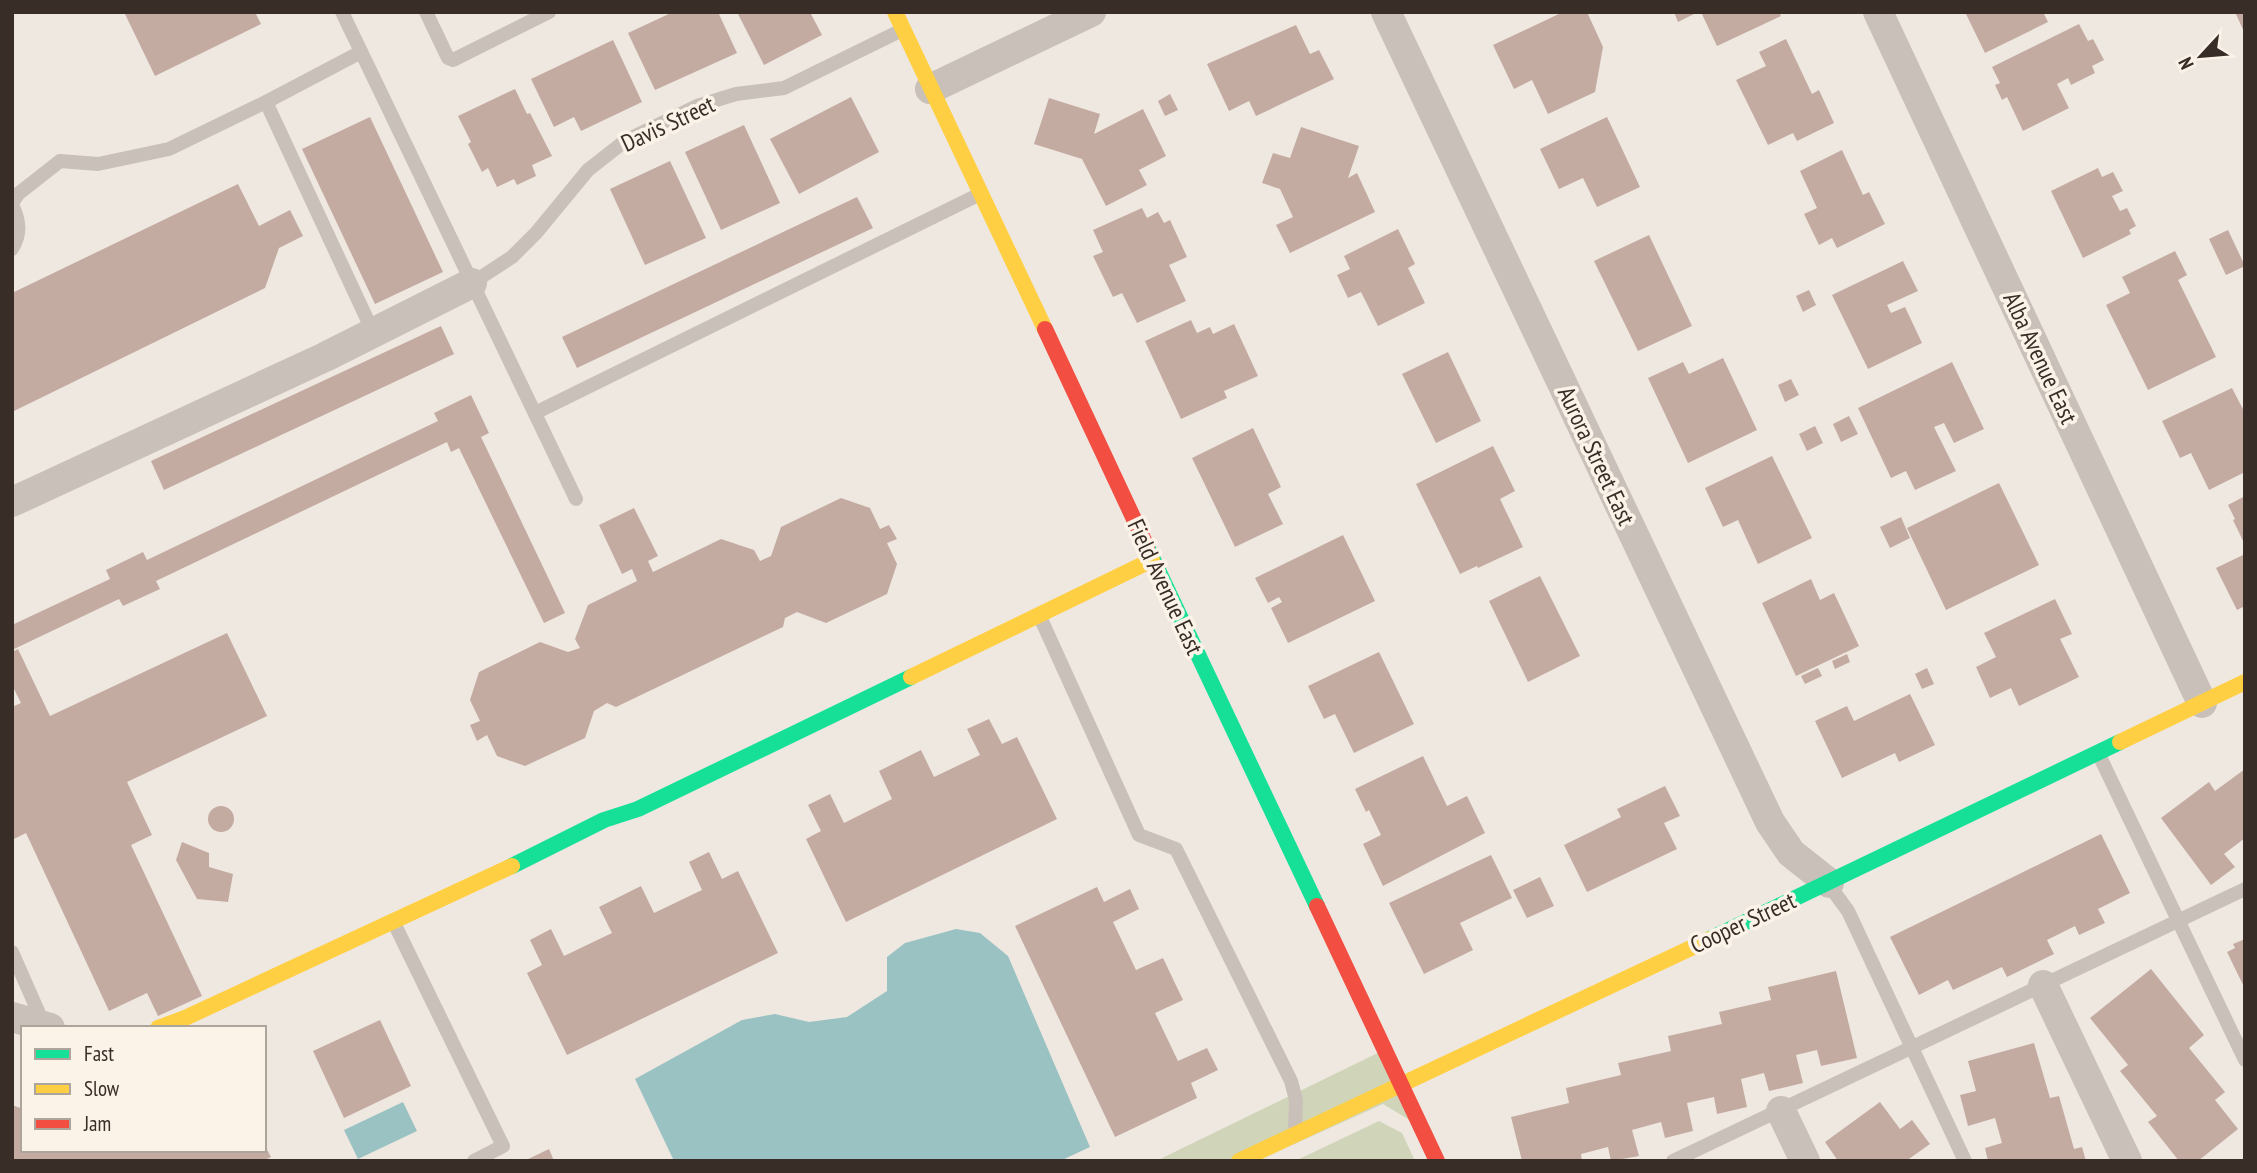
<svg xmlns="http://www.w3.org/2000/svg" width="2257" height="1173" viewBox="0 0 2257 1173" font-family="'PT Sans Narrow',sans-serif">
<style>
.green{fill:#d0d5b9}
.water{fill:#9ac2c2}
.building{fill:#c4aba1}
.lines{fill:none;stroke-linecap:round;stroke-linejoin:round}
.lane{stroke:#c8c0b9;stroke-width:14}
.street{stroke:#c8c0b9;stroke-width:30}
.fast{stroke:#16e098;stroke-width:16}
.slow{stroke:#ffcf43;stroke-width:16}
.jam{stroke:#f24e42;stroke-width:16}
.labels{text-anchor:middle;stroke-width:7;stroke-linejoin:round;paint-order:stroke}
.street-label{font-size:24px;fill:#392d27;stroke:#fbf3e8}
</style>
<rect width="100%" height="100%" fill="#efe8e1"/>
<!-- green -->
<g class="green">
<polygon points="1392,1046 1418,1125 1383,1104 1257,1161 1156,1161"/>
<polygon points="1379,1121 1402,1133 1415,1161 1295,1161"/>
</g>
<!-- water -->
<g class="water">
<polygon points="956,929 980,933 1008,956 1090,1147 1060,1161 674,1161 635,1079 742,1020 775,1014 809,1022 847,1017 887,991 887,957 905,943"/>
<polygon points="403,1102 417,1131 358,1159 344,1130"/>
</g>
<!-- building -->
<g class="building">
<polygon points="124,12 255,12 261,24 155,76"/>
<polygon points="673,12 718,12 737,53 655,90 628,33"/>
<polygon points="737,12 810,12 822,35 764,65"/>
<polygon points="1563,12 1587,12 1603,47 1595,92 1548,114 1532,80 1514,89 1493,45"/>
<polygon points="1674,12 1698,12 1678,22"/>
<polygon points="1701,12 1779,12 1781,16 1717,46"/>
<polygon points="1965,12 2043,12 2048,22 1985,53"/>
<polygon points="2235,12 2245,12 2245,34"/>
<polygon points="2079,24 2088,41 2093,39 2104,60 2092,66 2095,73 2071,85 2068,78 2057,84 2069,108 2023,131 2007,97 2002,100 1995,85 2000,83 1992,67"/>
<polygon points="1296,25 1310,54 1319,50 1334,79 1256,116 1249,101 1229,111 1207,64"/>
<polygon points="1786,39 1812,94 1819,90 1834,123 1797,141 1793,133 1768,145 1736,80 1766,66 1759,52"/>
<polygon points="613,40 642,102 581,131 574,117 554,127 531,79"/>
<polygon points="515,89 527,114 530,113 552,156 532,165 536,176 517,185 514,179 497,187 488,168 482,172 468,144 471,142 458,116"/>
<polygon points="1170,94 1178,110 1165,116 1158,101"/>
<polygon points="851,97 879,152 799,194 770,139"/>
<polygon points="1049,98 1100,114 1094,134 1143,109 1166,156 1139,170 1147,185 1106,206 1082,159 1034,144"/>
<polygon points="370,117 443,272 375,304 302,149"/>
<polygon points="1607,117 1640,187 1597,207 1583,178 1559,189 1540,149"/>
<polygon points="744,125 780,203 721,230 685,152"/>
<polygon points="1301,127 1359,146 1348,178 1357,173 1375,212 1290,253 1276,225 1293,217 1280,189 1262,183 1273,153 1290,158"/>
<polygon points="1842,150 1863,195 1869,192 1885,224 1837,248 1832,238 1819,245 1804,214 1817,208 1800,171"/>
<polygon points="670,161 706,238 645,265 610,189"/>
<polygon points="2098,168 2102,177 2113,172 2123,191 2112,196 2120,211 2127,208 2136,226 2129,230 2131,234 2083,258 2051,191"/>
<polygon points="238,184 259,226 290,210 303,236 279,248 265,288 12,412 12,293"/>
<polygon points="857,197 873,228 577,368 562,337"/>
<polygon points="1142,208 1147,218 1158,212 1164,223 1170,220 1187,257 1169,265 1186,301 1137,323 1122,293 1113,297 1093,256 1103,252 1093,230"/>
<polygon points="1398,229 1415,264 1408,268 1425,303 1378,326 1361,292 1348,298 1337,275 1350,269 1344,256"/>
<polygon points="2228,230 2245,266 2226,275 2209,239"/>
<polygon points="1649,235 1692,326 1638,351 1594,261"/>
<polygon points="2175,251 2187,275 2178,280 2216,357 2148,390 2106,305 2130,293 2122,277"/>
<polygon points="1903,261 1918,291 1887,305 1891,313 1905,307 1922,343 1868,369 1832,295"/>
<polygon points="1809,290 1816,305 1803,312 1796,296"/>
<polygon points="1191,320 1197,333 1210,327 1213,334 1234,324 1258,376 1224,391 1227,398 1181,419 1145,341"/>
<polygon points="441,326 454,354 164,490 151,461"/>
<polygon points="1448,352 1481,421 1436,443 1402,374"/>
<polygon points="1723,358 1757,430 1688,463 1648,378 1683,362 1689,374"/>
<polygon points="1952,362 1984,429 1954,443 1944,423 1934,427 1956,471 1915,490 1906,471 1891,478 1858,408"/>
<polygon points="1791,379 1799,395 1785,402 1778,385"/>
<polygon points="2232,388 2245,413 2245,472 2209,490 2191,453 2180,458 2162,421"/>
<polygon points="471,395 489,433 481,437 565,613 544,623 459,448 451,452 447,442 156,581 160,589 123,606 119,599 12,650 12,625 110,579 106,570 143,552 147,560 438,421 434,413"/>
<polygon points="1849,416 1858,434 1841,442 1833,424"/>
<polygon points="1815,426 1823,443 1807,451 1799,434"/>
<polygon points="1253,428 1281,487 1268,494 1283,524 1235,547 1192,458"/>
<polygon points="1493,446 1515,491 1500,499 1523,547 1478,568 1477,566 1460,574 1416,484"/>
<polygon points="1772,456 1812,538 1758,564 1738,520 1723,527 1705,488"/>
<polygon points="1999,483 2039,565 1946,610 1907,528"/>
<polygon points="2245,496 2245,545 2233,520 2235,519 2228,505"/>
<polygon points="841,498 870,508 880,529 889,525 897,539 887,543 897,564 887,594 826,623 797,612 785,618 783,627 616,707 607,703 594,711 585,738 525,766 497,756 487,735 477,741 470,725 480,721 470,700 479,672 540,642 568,652 580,648 575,639 588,605 637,581 632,569 622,574 599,525 634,508 658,556 648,561 653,572 721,539 754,550 760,561 771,556 781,527"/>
<polygon points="1901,517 1910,538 1890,548 1880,527"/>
<polygon points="1343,535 1375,601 1288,643 1271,608 1282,602 1279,597 1268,603 1255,578"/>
<polygon points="2245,554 2245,606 2237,610 2216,568"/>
<polygon points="1540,576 1580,656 1528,682 1489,601"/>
<polygon points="1811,579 1820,600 1834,593 1859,646 1796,676 1762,603"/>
<polygon points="2055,599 2072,634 2060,639 2079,677 2019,706 2011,688 1990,698 1976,667 1996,657 1984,633"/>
<polygon points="227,633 267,716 127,782 152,835 131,845 202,996 158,1016 147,993 109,1011 26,833 12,840 12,707 21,703 12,685 12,652 18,649 50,716"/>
<polygon points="1379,652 1414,724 1354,753 1335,714 1324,719 1308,686"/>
<polygon points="1847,654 1850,662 1835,669 1832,661"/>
<polygon points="1818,668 1822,676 1805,684 1801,676"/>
<polygon points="1927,668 1934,684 1922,689 1915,674"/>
<polygon points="1910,694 1935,745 1899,762 1895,753 1842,778 1815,721 1847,706 1854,721"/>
<polygon points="989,719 1002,744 1017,737 1057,819 846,922 806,839 821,831 808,805 830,794 844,823 892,799 879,771 921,750 934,777 980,755 967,729"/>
<polygon points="1423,756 1447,806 1467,796 1485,833 1383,886 1363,844 1381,835 1369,810 1366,812 1355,789"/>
<polygon points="2245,769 2245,838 2224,854 2235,867 2211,885 2161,818 2209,782 2215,791"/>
<polygon points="1665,786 1680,816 1664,823 1677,849 1587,892 1564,845 1621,817 1617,809"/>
<circle cx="221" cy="819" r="13"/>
<polygon points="2101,834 2130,893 2098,909 2105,923 2079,935 2075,926 2047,940 2054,954 2007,977 2002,967 1953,990 1948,980 1919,995 1890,937"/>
<polygon points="182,842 209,853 209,867 233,874 228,902 197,899 176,860"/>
<polygon points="709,852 722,879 738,871 778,953 567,1055 527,973 542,965 530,940 551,929 564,956 612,933 599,907 641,886 654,913 702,890 689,862"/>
<polygon points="1491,855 1512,898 1460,923 1473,950 1424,974 1389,903"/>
<polygon points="1540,877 1554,906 1527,918 1513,890"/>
<polygon points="1097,887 1104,902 1130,889 1139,909 1113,922 1136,970 1163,958 1183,1000 1155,1013 1178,1061 1207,1048 1218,1070 1191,1083 1197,1098 1115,1137 1015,926"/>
<polygon points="2245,939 2245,989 2227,952 2235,948 2233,944"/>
<polygon points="2151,969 2204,1035 2189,1048 2225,1092 2215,1100 2238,1129 2198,1161 2179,1161 2148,1122 2157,1116 2120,1071 2128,1065 2090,1018"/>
<polygon points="1836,971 1857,1058 1821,1066 1817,1050 1796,1055 1803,1083 1769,1091 1764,1073 1741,1079 1747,1107 1717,1114 1714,1097 1687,1103 1693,1131 1665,1138 1661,1122 1632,1130 1639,1156 1611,1161 1608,1147 1581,1154 1582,1161 1522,1161 1511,1117 1569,1103 1566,1088 1621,1075 1618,1063 1671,1051 1668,1036 1722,1024 1719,1012 1771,1000 1768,987"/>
<polygon points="380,1020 411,1086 344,1118 313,1051"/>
<polygon points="2034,1043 2050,1098 2059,1096 2074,1149 2082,1147 2086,1161 1988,1161 1985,1148 2002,1143 1995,1118 1968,1126 1960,1095 1976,1091 1968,1061"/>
<polygon points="1880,1102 1900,1129 1912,1120 1930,1144 1906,1161 1838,1161 1825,1142"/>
<polygon points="12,1105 23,1109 23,1150 264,1150 264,1144 271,1157 263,1161 12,1161"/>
<polygon points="549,1149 554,1161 524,1161"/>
</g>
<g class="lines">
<!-- lane -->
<g class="lane">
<polyline points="342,12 576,499"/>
<polyline points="426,12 448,58 453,60 549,12"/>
<polyline points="361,52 266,102 373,332"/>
<polyline points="12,203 18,194 60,161 98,164 169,149 266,102"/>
<path d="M12,205c8,16 9,29 0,44"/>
<polyline points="472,283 512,257 536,233 588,170 625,141 697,106 736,94 784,88 902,30"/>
<polyline points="535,413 980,194"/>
<polyline points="1040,617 1139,835 1176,849 1291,1081 1296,1100 1295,1131"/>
<polyline points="2099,755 2245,1060"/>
<polyline points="1829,885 1848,911 1965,1161"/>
<polyline points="394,923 503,1146 474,1161"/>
<polyline points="12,952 44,1025"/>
<polyline points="1673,1161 2245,889"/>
</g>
<!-- street -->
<g class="street">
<polyline points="1386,12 1770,822 1791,853 1829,883"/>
<polyline points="1878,12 2202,703"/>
<polyline points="930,89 1091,12"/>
<polyline points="12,502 325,357 472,283"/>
<polyline points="2043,985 2127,1161"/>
<polyline points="12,1017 50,1028"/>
<polyline points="1781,1111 1805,1161"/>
</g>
<!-- fast -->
<g class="fast">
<polyline points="1147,547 1317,906"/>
<polyline points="512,866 604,820 638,809 911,677"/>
<polyline points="1710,939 2120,742"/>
</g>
<!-- slow -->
<g class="slow">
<polyline points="895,12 1045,329"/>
<polyline points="911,677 1152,560"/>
<polyline points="2120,742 2245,682"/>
<polyline points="158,1028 185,1018 512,866"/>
<polyline points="1239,1161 1710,939"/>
</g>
<!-- jam -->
<g class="jam">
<polyline points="1045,329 1147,547"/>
<polyline points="1317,906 1437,1161"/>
</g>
</g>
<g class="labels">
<!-- street labels -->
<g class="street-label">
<text transform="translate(668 124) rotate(-25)" y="8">Davis Street</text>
<text transform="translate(2040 358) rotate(65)" y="8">Alba Avenue East</text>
<text transform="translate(1596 456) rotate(65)" y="8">Aurora Street East</text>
<text transform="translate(1165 587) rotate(65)" y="8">Field Avenue East</text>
<text transform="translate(1743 923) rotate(-25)" y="8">Cooper Street</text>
</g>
</g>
<!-- border -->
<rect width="2257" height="1173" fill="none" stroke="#392d27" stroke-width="28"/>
<!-- legend -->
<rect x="21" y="1026" width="245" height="126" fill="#fbf3e8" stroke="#ada49b" stroke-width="2"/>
<rect x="35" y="1049" width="35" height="10" fill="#16e098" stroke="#ada49b" stroke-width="2"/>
<text x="84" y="1061" font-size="21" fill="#392d27">Fast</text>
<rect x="35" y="1084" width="35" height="10" fill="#ffcf43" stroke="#ada49b" stroke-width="2"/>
<text x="84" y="1096" font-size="21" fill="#392d27">Slow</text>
<rect x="35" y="1119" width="35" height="10" fill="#f24e42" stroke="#ada49b" stroke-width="2"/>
<text x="84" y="1131" font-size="21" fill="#392d27">Jam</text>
<!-- north arrow -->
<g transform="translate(2201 56) rotate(244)" stroke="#fbf3e8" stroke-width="5" paint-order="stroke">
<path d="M0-5L12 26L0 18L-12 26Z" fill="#392d27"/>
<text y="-10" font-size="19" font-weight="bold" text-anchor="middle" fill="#392d27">N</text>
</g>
</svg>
